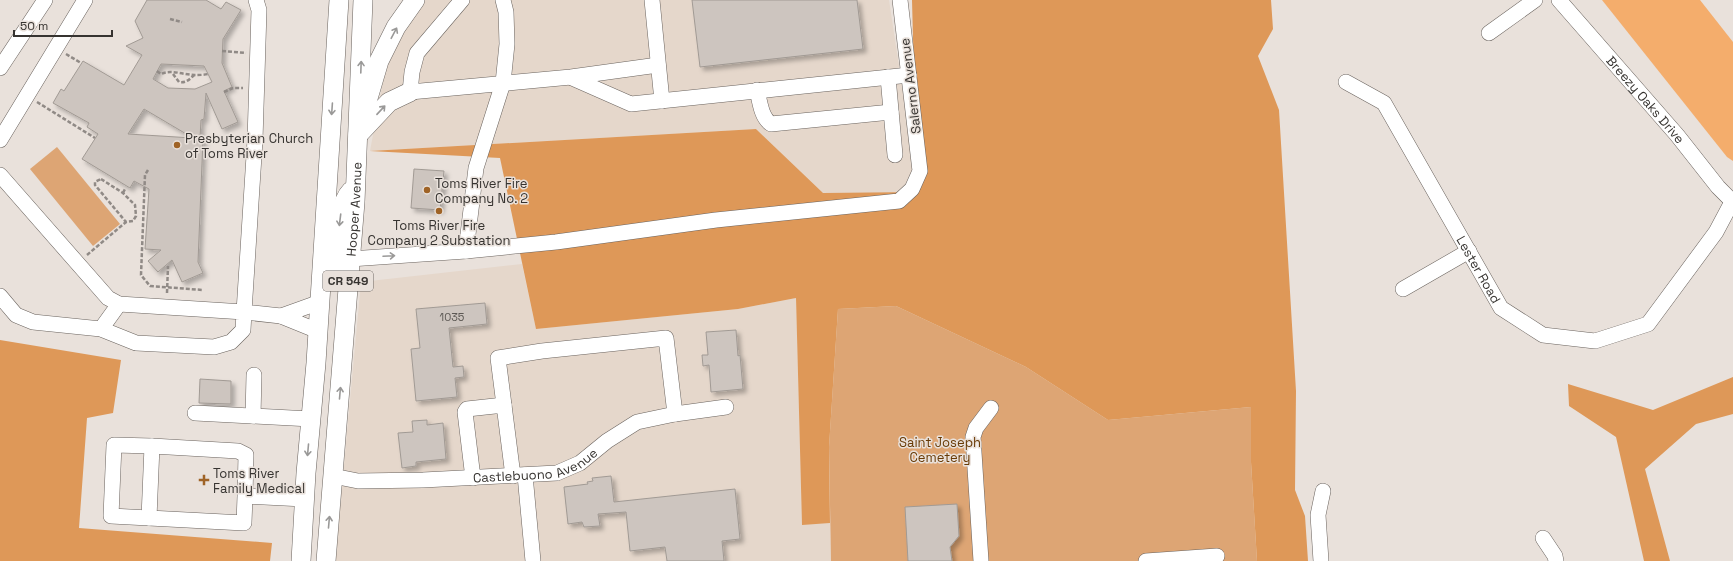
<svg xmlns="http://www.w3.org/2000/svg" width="1733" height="561" viewBox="0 0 1733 561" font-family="'Space Grotesk',sans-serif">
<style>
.built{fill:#e5d7cb}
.green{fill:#dda574}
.forest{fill:#de9858}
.water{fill:#f4ad6c}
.building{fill:#cdc5bf;stroke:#a19a94;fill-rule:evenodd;filter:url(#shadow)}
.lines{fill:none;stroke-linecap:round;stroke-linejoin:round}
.minor-casing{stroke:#6a635e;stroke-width:16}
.major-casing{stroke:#6a635e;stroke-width:20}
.path{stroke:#908a86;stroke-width:2.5;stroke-dasharray:4 2;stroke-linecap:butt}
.minor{stroke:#fff;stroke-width:15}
.major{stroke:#fff;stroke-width:19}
.oneway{stroke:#9a9998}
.poi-dot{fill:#9f6326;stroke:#e9e1db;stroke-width:1.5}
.labels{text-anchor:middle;stroke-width:3;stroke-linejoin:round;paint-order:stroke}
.number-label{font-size:11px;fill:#5c5854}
.shield{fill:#e9e1db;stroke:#6c6763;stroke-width:1}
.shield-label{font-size:12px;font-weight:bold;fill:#363330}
.street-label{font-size:13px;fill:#363330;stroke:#e9e1db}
.poi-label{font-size:13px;fill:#363330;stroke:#e9e1db;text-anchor:start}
.park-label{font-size:13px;fill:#683a05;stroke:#e9e1db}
</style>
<defs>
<filter id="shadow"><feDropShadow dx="3.5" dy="3.5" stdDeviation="2" flood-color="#0004"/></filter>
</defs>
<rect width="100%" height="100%" fill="#e9e1db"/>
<!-- built -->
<g class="built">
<polygon points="416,0 889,0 918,192 823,194 756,129 370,151 391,38"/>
<polygon points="522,264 536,329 738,309 796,298 802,524 830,523 831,561 335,561 361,282"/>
</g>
<!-- green -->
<g class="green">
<polygon points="57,147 120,224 93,246 30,169"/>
<polygon points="896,306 1026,367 1108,420 1251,407 1251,462 1257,561 831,561 829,447 838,309"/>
</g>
<!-- forest -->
<g class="forest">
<polygon points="912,0 1271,0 1273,29 1258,56 1279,110 1296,391 1295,490 1305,516 1308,561 1257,561 1251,462 1251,407 1108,420 1026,367 896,306 838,309 829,447 830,523 802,525 796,298 738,309 536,329 500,158 370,151 756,129 823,193 917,192"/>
<polygon points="0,340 121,360 113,413 87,418 79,528 272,543 270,561 0,561"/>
<polygon points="1733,377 1733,414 1696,424 1645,469 1670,561 1644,561 1616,437 1569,406 1568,384 1653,410"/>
</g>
<!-- water -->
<polygon class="water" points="1602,0 1700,0 1733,42 1733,161 1727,157"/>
<!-- building -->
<g class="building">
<path d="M147,0h59l15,9 5,-7 15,8 -18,29 -1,24 10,24 -8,4 14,31 -16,7 -16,-36 -2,26 -3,1 -1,18 3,1 -5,123 5,11 -21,9 -10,-22 -14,12 -10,-11 13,-11 -16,-1 4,-60 -15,-8 -4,7 -48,-29 16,-25 -11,-7 2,-4 -36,-20 8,-14 3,2 19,-30 41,24 18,-30 -16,-9 17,-8 -8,-17zM161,64l43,2 8,16 -17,7 -27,-1 -15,-9zM144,109l49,29 -65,-4z"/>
<polygon points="692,0 857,0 863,49 700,67"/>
<polygon points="414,169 444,171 440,210 411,208"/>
<polygon points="485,303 487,324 449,328 453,367 463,366 464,377 455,378 457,397 416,401 411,349 420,348 416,309"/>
<polygon points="736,330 738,356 740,355 743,389 711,392 709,365 703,366 702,355 708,355 706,332"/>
<polygon points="200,379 231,381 231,404 199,403"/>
<polygon points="427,420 427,425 443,423 446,459 416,462 416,466 402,468 398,433 413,432 412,421"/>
<polygon points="611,476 614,502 735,489 740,539 722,541 724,561 667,561 665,547 630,551 626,512 598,514 600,526 584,527 582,522 568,524 564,487 588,484 587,482 593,481 592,478"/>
<polygon points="957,504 959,536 950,547 952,561 908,561 905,507"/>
</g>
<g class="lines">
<defs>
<g id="minor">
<polyline points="256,0 259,10 255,140 244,312 281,316"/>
<polyline points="462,0 417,53 412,72 410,92 571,77 658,65"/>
<polyline points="652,0 662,101"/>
<path id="s1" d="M1559,0l118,135 41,52 13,13"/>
<polyline points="1489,33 1535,0"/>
<polyline points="0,68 45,0"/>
<polyline points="888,77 895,155"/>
<polyline points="572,78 631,104 909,75"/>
<path id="s2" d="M1346,82l38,21 117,205 42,27 52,6 53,-17 68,-92 17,-32"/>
<path d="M757,90c3,12 4,27 14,34l120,-12"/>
<polyline points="0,140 85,0"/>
<polyline points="0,175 108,298 119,304 244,312 243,330 231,342 214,347 136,343 101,329 33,322 16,315 0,296"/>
<polyline points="466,251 476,168 503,83 507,44 506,12 503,0"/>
<polyline points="350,259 466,251 556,242 716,220 899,201 912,189 920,171 900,0"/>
<polyline points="1403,289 1469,251"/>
<polyline points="101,329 119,304"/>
<polyline points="318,331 281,316 320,302"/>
<polyline points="504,405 498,358 542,351 666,338 675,414"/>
<polyline points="195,413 311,419"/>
<polyline points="253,416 254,375"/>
<polyline points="525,475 533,561"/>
<path id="s3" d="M333,476l25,5 65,-1 134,-7 23,-10 27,-22 30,-19 38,-8 51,-7"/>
<polyline points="473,478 465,412 467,409 504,405 513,476"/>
<polyline points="245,496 244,523 149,518 152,446 238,451 246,455 245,496 304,499"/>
<polyline points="149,518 111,516 114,445 152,446"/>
<polyline points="1543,538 1555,556 1556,561"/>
<polyline points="981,561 973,437 976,428 991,408"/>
<polyline points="1146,561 1217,556"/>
<polyline points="1321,561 1318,515 1323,491"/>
</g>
<g id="major">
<polyline points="366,105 379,61 396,27 415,0"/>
<polyline points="358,135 389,102 410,92"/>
<path d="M333,275c4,-22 3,-69 18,-84"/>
<polyline points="301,561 306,473 316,363 339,0"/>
<path id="s4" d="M326,561l29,-359 8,-202"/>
</g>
</defs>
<!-- minor casing -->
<use href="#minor" class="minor-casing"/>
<!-- major casing -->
<use href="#major" class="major-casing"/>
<!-- path -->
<g class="path">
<polyline points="170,19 182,22"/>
<polyline points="222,51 246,53"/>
<polyline points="66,54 81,63"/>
<path d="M157,71l4,3c10,-5 23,1 34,1 4,0 9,0 13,-1"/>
<path d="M173,74l6,8c7,1 10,-2 15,-7"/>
<polyline points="224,92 233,88 243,88"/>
<polyline points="37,102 95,138"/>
<polyline points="148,170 145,175 141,275 150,286 203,290"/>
<polygon points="101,179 123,193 135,205 136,216 133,221 126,222 95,185 95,182"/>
<polyline points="123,193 125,189"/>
<polyline points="87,255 126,222"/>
<polyline points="167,293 168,266"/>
</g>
<!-- minor -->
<use href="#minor" class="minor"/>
<!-- major -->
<use href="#major" class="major"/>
</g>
<!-- one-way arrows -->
<defs><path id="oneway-shaft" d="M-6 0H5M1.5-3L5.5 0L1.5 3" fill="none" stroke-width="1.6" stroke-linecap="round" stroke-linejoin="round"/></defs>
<g class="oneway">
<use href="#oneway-shaft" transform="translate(394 33) rotate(-62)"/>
<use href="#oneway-shaft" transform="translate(361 67) rotate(-88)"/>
<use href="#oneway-shaft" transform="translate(332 109) rotate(94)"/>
<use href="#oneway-shaft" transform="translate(381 110) rotate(-47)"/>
<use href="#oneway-shaft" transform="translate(340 220) rotate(97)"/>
<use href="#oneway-shaft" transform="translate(389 256) rotate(-3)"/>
<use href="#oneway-shaft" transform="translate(340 393) rotate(-85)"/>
<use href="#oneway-shaft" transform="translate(308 450) rotate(95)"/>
<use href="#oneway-shaft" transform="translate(329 522) rotate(-85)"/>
</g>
<!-- markers -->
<g class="poi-dot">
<circle cx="177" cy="145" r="4"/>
<circle cx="427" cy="190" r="4"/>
<circle cx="439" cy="211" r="4"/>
<path d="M202 474h4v4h4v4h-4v4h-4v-4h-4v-4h4z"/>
</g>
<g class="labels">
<!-- number labels -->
<g class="number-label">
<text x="452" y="321">1035</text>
</g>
<!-- shield labels -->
<rect class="shield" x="323" y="271" width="50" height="20" rx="3"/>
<g class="shield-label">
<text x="348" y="285">CR 549</text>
</g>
<!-- street labels -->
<g class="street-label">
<text transform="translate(910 86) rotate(-97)" y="5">Salerno Avenue</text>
<text dy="5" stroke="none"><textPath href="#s1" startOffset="132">Breezy Oaks Drive</textPath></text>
<text dy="5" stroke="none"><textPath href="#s4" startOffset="353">Hooper Avenue</textPath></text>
<text dy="5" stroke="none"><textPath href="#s2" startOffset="235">Lester Road</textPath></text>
<text dy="5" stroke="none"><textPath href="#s3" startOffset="205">Castlebuono Avenue</textPath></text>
</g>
<!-- poi labels -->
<g class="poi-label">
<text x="185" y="143">Presbyterian Church<tspan x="185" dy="15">of Toms River</tspan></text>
<text x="435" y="188">Toms River Fire<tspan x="435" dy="15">Company No. 2</tspan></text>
<text x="439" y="230" text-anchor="middle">Toms River Fire<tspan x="439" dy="15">Company 2 Substation</tspan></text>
<text x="213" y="478">Toms River<tspan x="213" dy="15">Family Medical</tspan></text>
</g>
<!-- park labels -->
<g class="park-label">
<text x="940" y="447">Saint Joseph<tspan x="940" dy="15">Cemetery</tspan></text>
</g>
</g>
<!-- scale -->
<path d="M14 30v6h98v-6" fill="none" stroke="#363330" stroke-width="2"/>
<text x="20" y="30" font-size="12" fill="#363330" stroke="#e9e1db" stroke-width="3" paint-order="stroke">50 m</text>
</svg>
